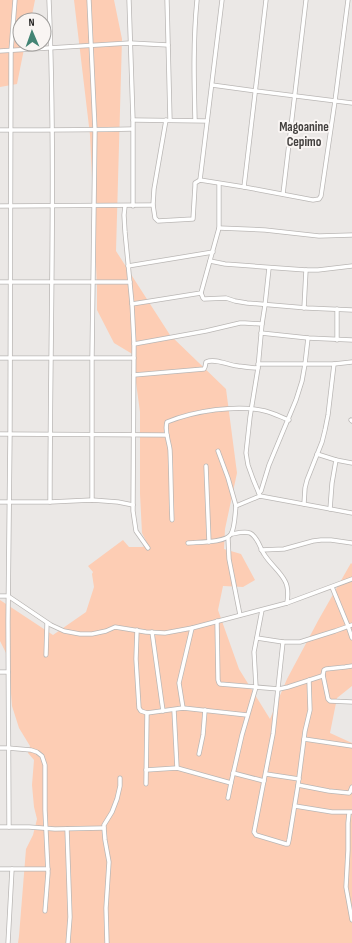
<svg xmlns="http://www.w3.org/2000/svg" width="352" height="943" viewBox="0 0 352 943" font-family="'Sofia Sans Condensed',sans-serif">
<style>
.green{fill:#fdcdb4}
.lines{fill:none;stroke-linecap:round;stroke-linejoin:round}
.street-casing{stroke:#bab7b5;stroke-width:5}
.street{stroke:#fff;stroke-width:3.5}
.labels{text-anchor:middle;stroke-width:4;stroke-linejoin:round;paint-order:stroke}
.neighbourhood-label{font-size:13px;font-weight:bold;fill:#423f3d;stroke:#f9f5f3}
</style>
<rect width="100%" height="100%" fill="#ebe8e6"/>
<!-- green -->
<g class="green">
<polygon points="0,0 35,0 31,20 20,20 20,44 25,44 17,84 0,87"/>
<polygon points="74,0 114,0 122,39 116,251 170,335 226,389 237,473 225,529 224,549 241,554 255,580 243,587 223,586 218,610 239,669 270,719 287,679 319,619 351,563 352,564 352,686 337,698 330,733 352,743 352,943 18,943 19,936 26,849 33,835 37,819 34,807 32,785 34,760 28,753 30,746 19,728 12,706 8,657 0,641 0,600 53,635 86,612 94,587 92,574 93,572 88,566 123,540 129,547 142,547 148,545 142,533 140,494 140,412 134,368 134,355 114,343 97,310 97,287 90,135"/>
</g>
<g class="lines">
<defs>
<g id="street">
<path d="M49,0c7,167 1,334 1,502"/>
<polyline points="89,0 95,130 92,358 92,500"/>
<polyline points="129,0 133,120 133,206"/>
<polyline points="167,0 170,120"/>
<polyline points="0,51 130,43 168,45"/>
<polyline points="212,85 256,91 352,103"/>
<polyline points="133,120 207,121"/>
<polyline points="166,120 154,189 153,205 155,218 158,221 193,219 195,186 195,183 200,180 244,187 313,200 319,199 321,196 335,101 348,0"/>
<path d="M195,120c-1,-40 -2,-80 2,-120"/>
<path d="M0,130c44,0 88,0 132,-1"/>
<polyline points="200,180 222,0"/>
<polyline points="244,187 266,0"/>
<polyline points="283,194 306,0"/>
<polyline points="0,206 153,205"/>
<polyline points="125,206 124,215 125,232 132,304 134,344 133,511 136,531 148,548"/>
<polyline points="219,228 265,230 319,236 352,235"/>
<polyline points="210,261 225,264 306,270 318,270 352,266"/>
<polyline points="128,266 213,252"/>
<polyline points="0,282 130,282"/>
<polyline points="201,293 203,298 204,299 226,298 235,301 247,303 307,308 352,310"/>
<polyline points="132,304 201,293 219,228 219,184"/>
<polyline points="304,308 306,270"/>
<polyline points="262,324 265,305 269,268"/>
<polyline points="261,333 308,338 352,340"/>
<polyline points="308,338 305,364 334,364 352,362"/>
<polyline points="337,340 337,309"/>
<polyline points="134,344 206,331 240,323 245,323 262,324 258,368 250,417 246,453 248,465 253,479 260,496"/>
<polyline points="0,358 134,358"/>
<polyline points="258,364 305,364 302,381 296,400 269,465 261,491 259,493"/>
<path d="M134,375l70,-6 1,-2 1,-5c9,-4 22,3 32,4 7,1 13,2 20,2"/>
<polyline points="351,420 352,421"/>
<polyline points="0,434 167,435"/>
<polyline points="218,451 228,478 236,506"/>
<polyline points="317,454 336,460 332,483 330,509"/>
<polyline points="336,460 352,463"/>
<polyline points="206,466 209,542"/>
<polyline points="0,502 50,502 92,500 118,502 133,505"/>
<polyline points="304,504 305,488 307,480 322,442 325,430 328,415 334,364"/>
<path d="M172,520c-1,-24 -1,-47 -2,-70 -1,-9 -6,-19 -3,-28 27,-11 70,-18 98,-11 8,2 16,6 24,9"/>
<path d="M232,534c5,-1 13,-3 18,-1 8,4 10,15 14,21 6,10 16,17 21,27 4,7 3,15 2,22"/>
<polyline points="228,538 229,559 240,615"/>
<path d="M188,543c10,-1 38,0 43,-9 4,-6 4,-21 5,-28l24,-10 92,17"/>
<polyline points="261,550 284,549 313,541 321,540 331,540 352,543"/>
<polyline points="332,587 348,626 352,638"/>
<polyline points="0,596 8,596 51,625 64,631 80,634 92,634 106,631 115,627 146,632 165,633 192,628 287,603 352,579"/>
<polyline points="217,621 218,680 219,683 220,684 279,689 288,687 322,676 323,675 324,670 326,669 345,667 352,666"/>
<polyline points="137,630 136,659 139,708 141,711 147,713 183,708 247,715"/>
<polyline points="152,632 163,711"/>
<polyline points="257,638 283,642 300,642 335,631 352,625"/>
<polyline points="283,642 273,734 254,832 256,835 286,844 288,844 289,840 298,785 305,731 310,710 309,680"/>
<polyline points="46,655 47,623"/>
<polyline points="0,672 8,672"/>
<polyline points="323,675 328,699 330,701 352,702"/>
<polyline points="183,708 179,683 192,628"/>
<polyline points="174,710 177,768"/>
<polyline points="304,739 352,746"/>
<polyline points="0,748 8,748 31,750 37,752 42,756 45,765 45,810 48,873 45,911"/>
<polyline points="199,754 203,735 205,710"/>
<polyline points="146,770 177,768 231,783"/>
<polyline points="233,773 264,781"/>
<polyline points="266,774 299,779"/>
<polyline points="146,784 147,713"/>
<polyline points="298,785 329,791 349,793 350,792 352,787"/>
<polyline points="228,798 231,783 242,735 256,687 254,652 262,610"/>
<polyline points="295,806 332,812 352,812"/>
<polyline points="349,813 348,823 348,850 346,887 352,920"/>
<polyline points="0,827 29,827 55,829 104,828"/>
<polyline points="9,827 8,622 10,434 11,51 15,0"/>
<polyline points="67,829 70,917 68,943"/>
<polyline points="0,869 48,869"/>
<polyline points="8,943 12,869"/>
<polyline points="107,943 106,908 109,862 105,840 104,828 104,825 112,812 117,799 120,786 120,778"/>
</g>
</defs>
<!-- street casing -->
<use href="#street" class="street-casing"/>
<!-- street -->
<use href="#street" class="street"/>
</g>
<g class="labels">
<!-- neighbourhood labels -->
<g class="neighbourhood-label">
<text x="304" y="131">Magoanine<tspan x="304" dy="15">Cepimo</tspan></text>
</g>
</g>
<!-- north arrow -->
<g transform="translate(32 32) rotate(358)"><circle r="19" fill="#f9f5f3" stroke="#9f9d9b"/>
<path d="M0-3L7 15L0 10L-7 15Z" fill="#438474"/>
<text y="-6" font-size="11" font-weight="bold" text-anchor="middle" fill="#191817">N</text>
</g>
</svg>
